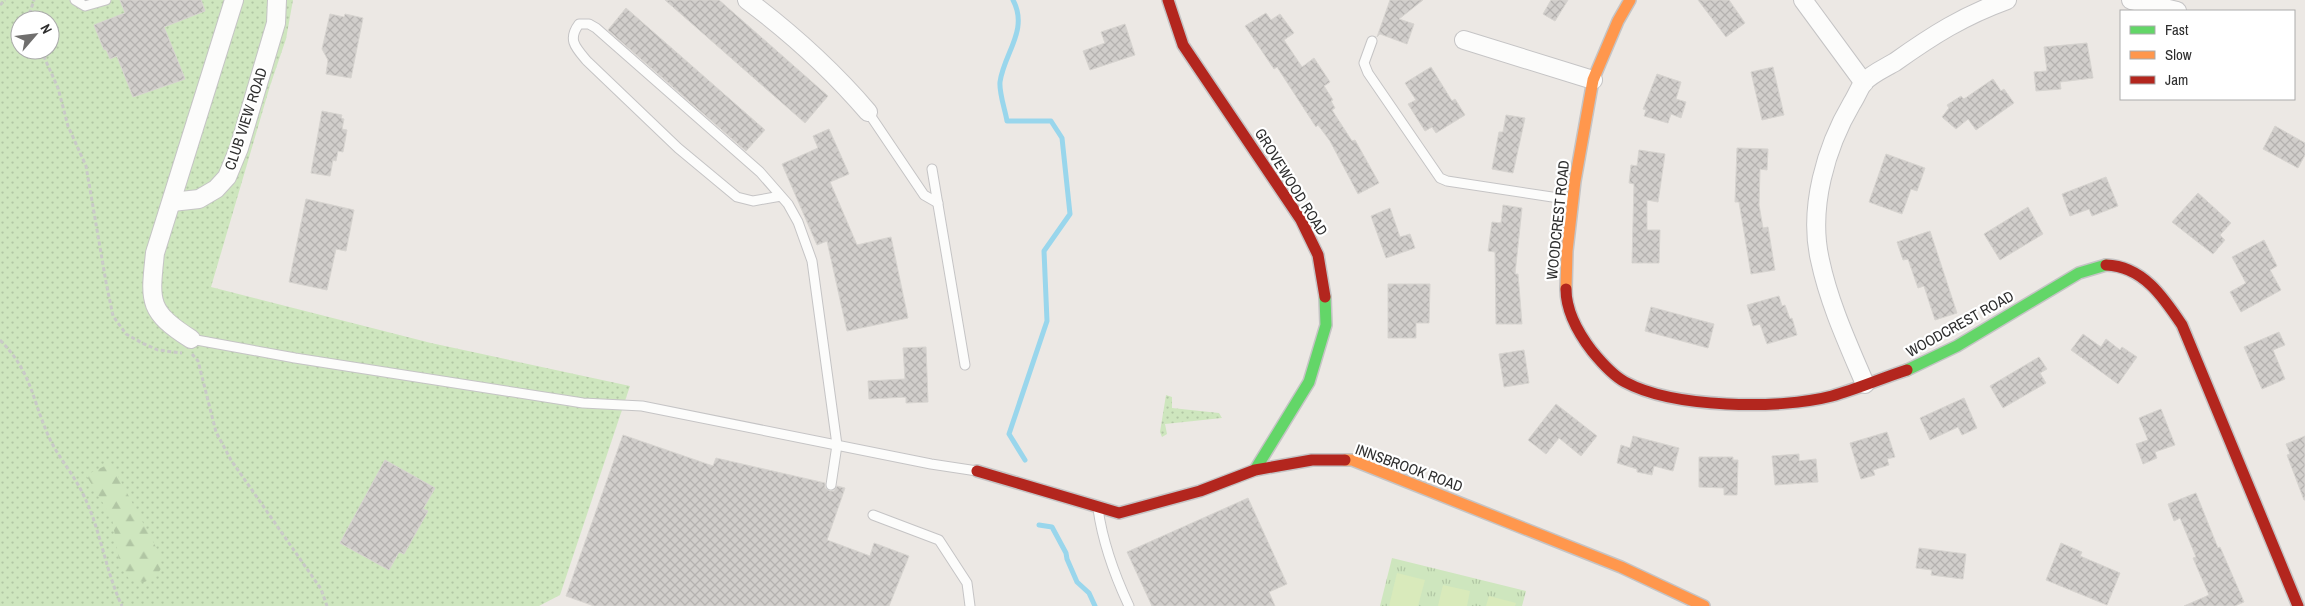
<svg xmlns="http://www.w3.org/2000/svg" width="2305" height="606" viewBox="0 0 2305 606" font-family="'Archivo Narrow',sans-serif">
<style>
.grass{fill:url(#grass-dots);fill-rule:evenodd}
.forest{fill:url(#forest-firs)}
.park{fill:url(#park-tufts)}
.pitch{fill:#d9eabb}
.lines{fill:none;stroke-linecap:round;stroke-linejoin:round}
.stream{stroke:#99d6ec;stroke-width:5}
.building{fill:url(#building-cross-hatch);stroke:#d7d4d0}
.lane-casing{stroke:#c5c4c5;stroke-width:11}
.street-casing{stroke:#c5c4c5;stroke-width:20}
.fast-casing{stroke:#c5c4c5;stroke-width:14}
.slow-casing{stroke:#c5c4c5;stroke-width:14}
.jam-casing{stroke:#c5c4c5;stroke-width:14}
.path{stroke:#c9c9c8;stroke-width:3;stroke-dasharray:4 2.5;stroke-linecap:butt}
.lane{stroke:#fcfcfb;stroke-width:9}
.street{stroke:#fcfcfb;stroke-width:18}
.fast{stroke:#63d668;stroke-width:11}
.slow{stroke:#ff974d;stroke-width:11}
.jam{stroke:#b3261e;stroke-width:11}
.labels{text-anchor:middle;stroke-width:4.5;stroke-linejoin:round;paint-order:stroke}
.street-label{font-size:15px;fill:#2e2e2e;stroke:#fff}
</style>
<defs>
<pattern id="grass-dots" width="8" height="8" patternUnits="userSpaceOnUse" patternTransform="scale(1.25)"><rect width="8" height="8" fill="#cee6be"/><path d="M2 2h.1M6 6h.1" fill="none" stroke="#b1c6a4" stroke-width="1.8" stroke-linecap="round"/></pattern>
<pattern id="forest-firs" width="22" height="20" patternUnits="userSpaceOnUse" patternTransform="scale(1.25)"><rect width="22" height="20" fill="#cee6be"/><path d="M5 1l3.5 6h-7zM16 11l3.5 6h-7z" fill="#b1c6a4"/></pattern>
<pattern id="park-tufts" width="24" height="20" patternUnits="userSpaceOnUse" patternTransform="scale(1.25)"><rect width="24" height="20" fill="#cee6be"/><path d="M3 7l-1-3M5 7V3M7 7l1-3M15 17l-1-3M17 17v-4M19 17l1-3" fill="none" stroke="#b1c6a4"/></pattern>
<pattern id="building-cross-hatch" width="8" height="8" patternUnits="userSpaceOnUse" patternTransform="scale(1.25)"><rect width="8" height="8" fill="#d1cecb"/><path d="M0 0l8 8M0 8l8-8" fill="none" stroke="#b4b1af"/></pattern>
</defs>
<rect width="100%" height="100%" fill="#ece8e4"/>
<!-- grass -->
<g class="grass">
<path d="M0,0h293l-7,39 -16,47 -59,201 220,56 199,43 -70,209 -21,11h-539zM20,20h30v30h-30z"/>
<polygon points="1166,395 1172,397 1172,408 1219,413 1222,418 1165,424 1167,434 1162,437 1160,432"/>
</g>
<!-- forest -->
<polygon class="forest" points="111,463 158,551 162,567 155,578 144,582 130,580 120,566 112,518 86,475"/>
<!-- park -->
<polygon class="park" points="1392,558 1526,591 1522,606 1380,606"/>
<!-- pitch -->
<g class="pitch">
<polygon points="1397,573 1425,580 1418,606 1389,606"/>
<polygon points="1443,585 1470,591 1467,606 1438,606"/>
<polygon points="1489,596 1516,603 1515,606 1486,606"/>
</g>
<g class="lines">
<!-- stream -->
<g class="stream">
<path d="M1013,0c16,30 -9,53 -13,82 -1,11 5,27 7,39h44l11,17 8,76 -26,37 3,70 -38,113 16,26"/>
<polyline points="1039,525 1052,527 1066,553 1067,559 1077,582 1089,593 1095,606"/>
</g>
</g>
<!-- building -->
<g class="building">
<polygon points="120,0 201,0 205,11 164,27 185,79 133,97 117,56 110,59 106,49 104,50 94,25 125,13"/>
<polygon points="665,0 719,0 828,96 805,123"/>
<polygon points="1390,0 1423,0 1399,19 1414,24 1407,44 1380,34 1377,37"/>
<polygon points="1551,0 1568,0 1555,21 1543,14"/>
<polygon points="1698,0 1729,0 1745,23 1726,37"/>
<polygon points="626,8 765,130 746,151 608,30"/>
<polygon points="1266,13 1271,20 1280,14 1294,33 1284,40 1302,67 1314,58 1330,82 1324,86 1333,100 1331,101 1335,108 1332,110 1352,141 1355,140 1379,183 1358,194 1330,141 1318,125 1316,127 1277,67 1274,69 1245,26"/>
<polygon points="330,14 344,17 345,14 363,18 351,78 326,74 328,60 322,49"/>
<polygon points="1125,24 1135,55 1090,70 1083,51 1105,43 1101,32"/>
<polygon points="2087,43 2093,78 2060,82 2061,89 2036,91 2034,72 2047,71 2044,47"/>
<polygon points="1431,67 1452,101 1455,99 1465,115 1436,133 1432,127 1425,131 1408,104 1416,100 1405,83"/>
<polygon points="1773,67 1784,115 1762,120 1751,72"/>
<polygon points="1657,74 1681,82 1676,99 1686,102 1681,118 1671,114 1668,123 1644,116 1646,110 1643,109"/>
<polygon points="1993,79 2001,91 2004,89 2014,103 1976,130 1968,119 1956,129 1942,117 1949,108 1947,105 1961,96 1964,99"/>
<polygon points="322,111 342,115 341,118 344,119 342,129 347,130 343,152 338,151 336,161 333,160 330,176 311,173"/>
<polygon points="1506,115 1525,118 1513,173 1492,169 1499,132 1503,132"/>
<polygon points="2275,126 2305,143 2305,155 2298,168 2263,149"/>
<polygon points="829,129 849,174 830,182 857,245 891,237 908,318 847,331 827,241 817,245 782,164 818,148 813,136"/>
<polygon points="1737,148 1768,149 1767,170 1760,169 1759,205 1763,228 1768,227 1775,270 1751,274 1739,202 1735,202"/>
<polygon points="1639,150 1665,154 1658,202 1647,200 1647,230 1660,230 1659,263 1632,263 1634,184 1629,183 1631,165 1637,166"/>
<polygon points="1886,154 1925,168 1917,191 1911,189 1902,214 1869,202"/>
<polygon points="2106,177 2118,206 2092,216 2089,209 2070,216 2062,194"/>
<polygon points="2198,193 2231,223 2220,235 2225,240 2213,254 2172,222"/>
<polygon points="306,199 354,210 346,251 336,249 327,290 289,282"/>
<polygon points="1503,205 1522,208 1515,274 1518,274 1522,324 1496,324 1495,252 1488,251 1492,222 1501,223"/>
<polygon points="2028,207 2043,234 2000,260 1984,234"/>
<polygon points="1390,208 1400,237 1410,234 1415,248 1386,258 1371,216"/>
<polygon points="1930,231 1957,313 1935,320 1924,286 1918,288 1908,259 1903,260 1897,242"/>
<polygon points="2264,240 2277,266 2270,270 2281,290 2241,312 2230,292 2246,283 2232,257"/>
<polygon points="1388,284 1430,284 1429,323 1416,323 1416,338 1388,338"/>
<polygon points="1779,296 1782,306 1785,305 1790,319 1792,318 1797,335 1767,344 1760,324 1753,326 1747,305"/>
<polygon points="1651,307 1714,324 1708,348 1645,331"/>
<polygon points="2279,332 2285,345 2273,350 2285,379 2262,389 2244,347"/>
<polygon points="2083,334 2101,347 2106,339 2120,350 2122,347 2137,357 2118,384 2071,350"/>
<polygon points="926,347 928,402 906,403 906,397 869,399 868,381 905,379 903,348"/>
<polygon points="1524,350 1529,383 1504,387 1499,354"/>
<polygon points="2039,357 2047,369 2040,373 2046,383 2003,408 1990,386"/>
<polygon points="1964,398 1977,428 1962,435 1958,427 1930,440 1920,418"/>
<polygon points="1556,404 1597,436 1581,456 1559,438 1546,454 1528,440"/>
<polygon points="2161,409 2175,445 2155,452 2157,458 2143,464 2136,444 2148,440 2139,418"/>
<polygon points="1887,432 1895,457 1887,459 1889,465 1873,470 1875,475 1861,479 1850,443"/>
<polygon points="623,435 713,466 716,458 825,483 825,488 830,491 834,491 837,486 845,488 827,540 870,556 874,543 909,556 889,606 594,606 566,596"/>
<polygon points="1633,436 1679,448 1673,471 1654,466 1652,475 1637,472 1637,469 1617,463 1621,445 1630,448"/>
<polygon points="2305,436 2305,500 2304,500 2287,455 2290,454 2286,444"/>
<polygon points="1799,454 1799,461 1816,459 1818,482 1775,485 1772,456"/>
<polygon points="1699,457 1733,457 1733,460 1738,460 1737,495 1724,495 1724,488 1699,487"/>
<polygon points="385,460 435,488 423,509 428,511 404,554 399,552 389,570 340,543"/>
<polygon points="2196,493 2218,548 2220,547 2244,602 2235,606 2184,606 2209,595 2193,558 2196,557 2180,518 2174,521 2168,504"/>
<polygon points="1248,498 1287,584 1269,592 1275,606 1152,606 1127,552"/>
<polygon points="2061,543 2082,552 2080,556 2120,573 2107,605 2046,580"/>
<polygon points="1919,548 1966,554 1963,579 1931,575 1932,570 1916,568"/>
</g>
<g class="lines">
<defs>
<g id="lane">
<polyline points="75,0 85,6 106,0"/>
<polyline points="1372,41 1364,63 1368,73 1440,178 1447,181 1572,200"/>
<polyline points="868,112 924,195 938,203"/>
<polyline points="932,169 965,365"/>
<path d="M781,196l-28,5 -16,-4 -59,-49 -91,-87c-11,-13 -20,-21 -8,-37h10l7,4 164,144 28,32 10,18 14,39 25,184 -6,40"/>
<polyline points="191,339 295,358 583,403 642,406 931,464 977,471"/>
<path d="M1098,509c5,35 16,65 31,97"/>
<polyline points="873,515 939,540 967,583 970,606"/>
</g>
<g id="street">
<path d="M747,0c44,33 85,70 121,112"/>
<polyline points="1803,0 1864,83"/>
<polyline points="2131,0 2177,11"/>
<polyline points="1464,40 1593,80"/>
<polyline points="172,202 199,199 216,189 227,177 239,148 276,23 277,0"/>
<path d="M191,339c-44,-28 -41,-38 -36,-86l79,-253"/>
<path d="M1865,384c-17,-40 -36,-81 -45,-124 -12,-52 6,-113 32,-157 4,-6 7,-14 11,-20 8,-9 22,-15 32,-21 38,-27 68,-46 112,-62"/>
</g>
<g id="fast">
<polyline points="1907,370 1957,346 2079,273 2106,265"/>
<polyline points="1255,470 1309,382 1326,325 1325,297"/>
</g>
<g id="slow">
<polyline points="1566,289 1567,251 1575,181 1593,80 1618,21 1630,0"/>
<polyline points="1345,460 1352,460 1621,567 1704,606"/>
</g>
<g id="jam">
<polyline points="1168,0 1183,45 1301,220 1318,255 1325,297"/>
<path d="M2106,265c37,1 58,33 76,60l116,281"/>
<path d="M1566,289c0,22 13,45 26,62 9,11 20,24 33,31 48,26 154,28 207,14 25,-7 50,-18 75,-26"/>
<polyline points="977,471 1119,513 1200,491 1255,470 1312,460 1345,460"/>
</g>
</defs>
<!-- lane casing -->
<use href="#lane" class="lane-casing"/>
<!-- street casing -->
<use href="#street" class="street-casing"/>
<!-- fast casing -->
<use href="#fast" class="fast-casing"/>
<!-- slow casing -->
<use href="#slow" class="slow-casing"/>
<!-- jam casing -->
<use href="#jam" class="jam-casing"/>
<!-- path -->
<g class="path">
<polyline points="0,5 5,0"/>
<polyline points="32,20 30,12 34,0"/>
<polyline points="41,50 58,88 68,126 86,166 106,282 113,316 126,334 142,343 158,350 182,353"/>
<path d="M0,340c32,33 31,56 48,95 9,21 25,38 35,59 18,36 22,76 39,112"/>
<polyline points="192,354 198,361 216,432 231,460 321,589 327,606"/>
</g>
<!-- lane -->
<use href="#lane" class="lane"/>
<!-- street -->
<use href="#street" class="street"/>
<!-- fast -->
<use href="#fast" class="fast"/>
<!-- slow -->
<use href="#slow" class="slow"/>
<!-- jam -->
<use href="#jam" class="jam"/>
</g>
<g class="labels">
<!-- street labels -->
<g class="street-label">
<text transform="translate(246 119) rotate(-72)" y="5">CLUB VIEW ROAD</text>
<text transform="translate(1291 182) rotate(58)" y="5">GROVEWOOD ROAD</text>
<text transform="translate(1558 220) rotate(-84)" y="5">WOODCREST ROAD</text>
<text transform="translate(1960 324) rotate(-29)" y="5">WOODCREST ROAD</text>
<text transform="translate(1409 468) rotate(20)" y="5">INNSBROOK ROAD</text>
</g>
</g>
<!-- legend -->
<rect x="2120" y="10" width="175" height="90" fill="#ffffff" stroke="#ababab"/>
<rect x="2130" y="26" width="25" height="8" fill="#63d668" stroke="#ababab"/>
<text x="2165" y="35" font-size="15" fill="#2e2e2e">Fast</text>
<rect x="2130" y="51" width="25" height="8" fill="#ff974d" stroke="#ababab"/>
<text x="2165" y="60" font-size="15" fill="#2e2e2e">Slow</text>
<rect x="2130" y="76" width="25" height="8" fill="#b3261e" stroke="#ababab"/>
<text x="2165" y="85" font-size="15" fill="#2e2e2e">Jam</text>
<!-- north arrow -->
<g transform="translate(35 35) rotate(62)"><circle r="24" fill="#ffffff" stroke="#ababab"/>
<path d="M0-4L9 19L0 12L-9 19Z" fill="#706f6e"/>
<text y="-8" font-size="14" font-weight="bold" text-anchor="middle" fill="#2e2e2e">N</text>
</g>
</svg>
